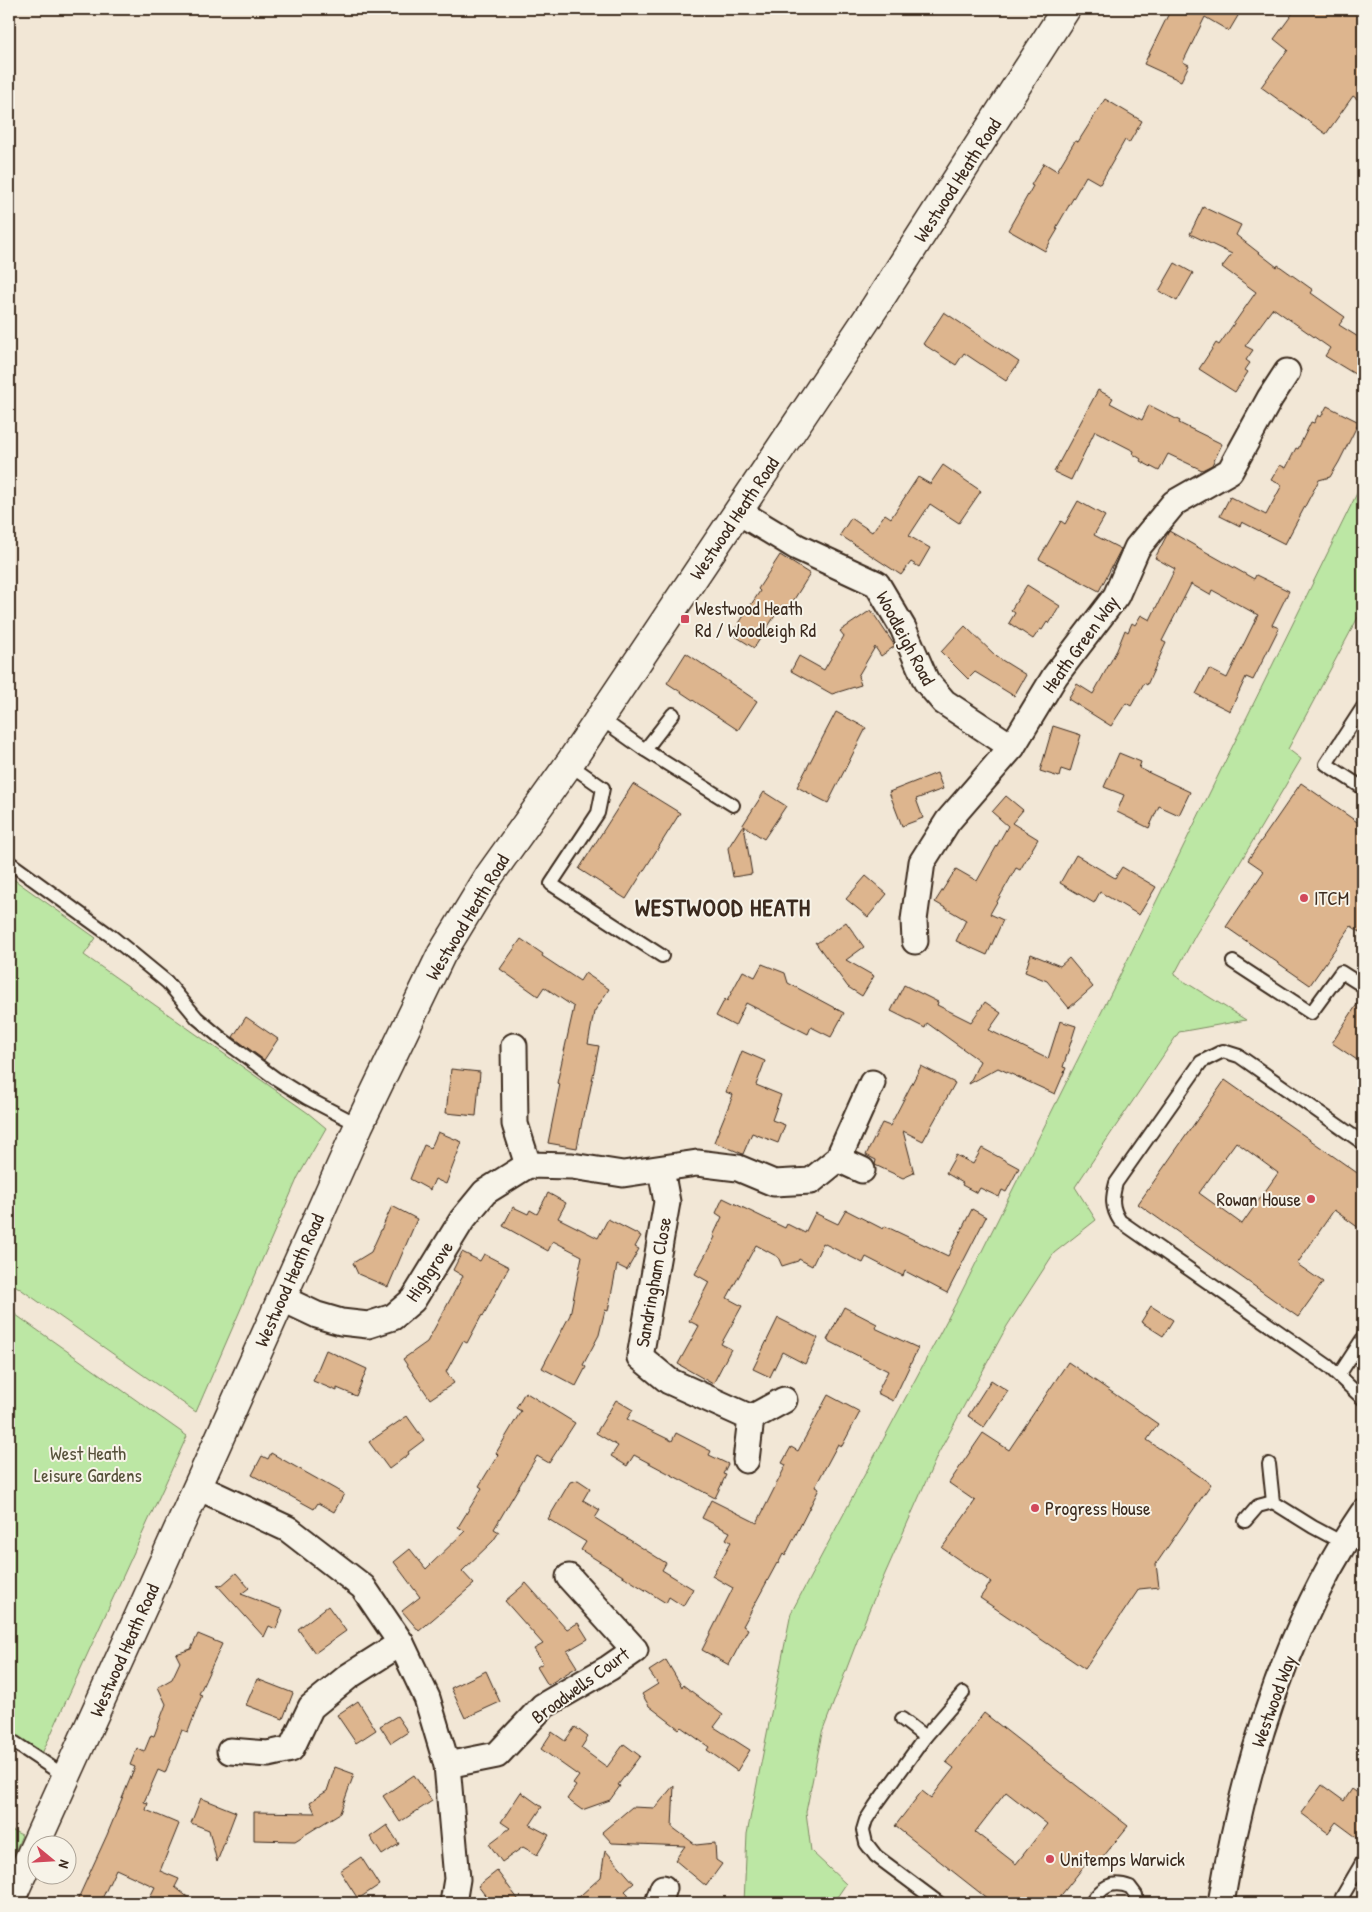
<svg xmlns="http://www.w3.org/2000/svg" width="1372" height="1912" viewBox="0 0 1372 1912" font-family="'Patrick Hand',sans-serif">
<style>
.green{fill:#bce7a4;stroke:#7c8861}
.building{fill:#ddb58e;stroke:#3b2a1e;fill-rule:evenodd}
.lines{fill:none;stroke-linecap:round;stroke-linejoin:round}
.lane-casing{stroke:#3b2a1e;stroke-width:16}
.street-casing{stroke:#3b2a1e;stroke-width:29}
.secondary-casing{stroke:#3b2a1e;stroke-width:31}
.lane{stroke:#f7f3e8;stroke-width:12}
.street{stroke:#f7f3e8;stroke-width:25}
.secondary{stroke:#f7f3e8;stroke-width:28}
.poi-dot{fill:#d1495b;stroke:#f7f3e8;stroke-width:2}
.labels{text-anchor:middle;stroke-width:4;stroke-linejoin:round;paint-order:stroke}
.street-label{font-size:19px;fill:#3b2a1e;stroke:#f7f3e8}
.poi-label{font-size:19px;fill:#3b2a1e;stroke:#f7f3e8;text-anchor:start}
.park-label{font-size:19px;fill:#555039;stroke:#f7f3e8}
.district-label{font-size:24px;font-weight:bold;letter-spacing:1px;fill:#3b2a1e;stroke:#f7f3e8}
</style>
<rect width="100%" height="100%" fill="#f2e7d6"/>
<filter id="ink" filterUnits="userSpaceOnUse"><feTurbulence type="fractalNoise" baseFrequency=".02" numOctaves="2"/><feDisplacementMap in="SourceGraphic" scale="10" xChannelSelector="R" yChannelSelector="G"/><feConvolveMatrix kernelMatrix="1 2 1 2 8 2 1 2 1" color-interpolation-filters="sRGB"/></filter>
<g filter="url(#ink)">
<!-- green -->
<g class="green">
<polygon points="1363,481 1363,608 1288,749 1301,759 1228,883 1196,934 1174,975 1246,1020 1179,1032 1075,1187 1096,1220 1054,1253 1007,1326 938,1454 869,1610 822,1733 806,1812 811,1851 846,1884 833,1903 744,1903 747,1834 791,1613 956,1303 1123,969"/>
<polygon points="9,876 96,938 84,955 308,1113 326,1128 298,1177 196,1412 9,1281"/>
<polygon points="9,1310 187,1436 40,1758 9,1737"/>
<polygon points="9,1829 22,1835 9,1866"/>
</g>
<!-- building -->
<g class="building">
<polygon points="1171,9 1242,9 1229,31 1205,17 1183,62 1189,65 1181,81 1144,64"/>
<polygon points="1296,9 1363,9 1363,103 1353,96 1326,134 1261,87 1288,50 1274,39"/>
<polygon points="1105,99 1142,121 1129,143 1125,140 1100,184 1086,176 1056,228 1058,229 1045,251 1008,230 1033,186 1031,185 1044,163 1057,171 1075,141 1078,142"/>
<polygon points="1203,207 1241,225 1236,235 1277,267 1278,265 1313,290 1311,293 1345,317 1339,325 1363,340 1363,379 1325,356 1330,348 1273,308 1245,346 1253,350 1246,360 1250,363 1245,370 1248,372 1235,392 1199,369 1216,343 1219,345 1256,292 1222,267 1232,254 1190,234"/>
<polygon points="1175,263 1193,273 1177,301 1159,291"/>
<polygon points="944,312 1019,362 1006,381 964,353 956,365 923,344"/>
<polygon points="1098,390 1113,398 1110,403 1142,420 1149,405 1180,421 1179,423 1222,444 1212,465 1202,470 1168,454 1159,471 1140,461 1141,459 1133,454 1134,451 1095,431 1071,480 1054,472"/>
<polygon points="1327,406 1359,422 1339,462 1330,477 1319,480 1285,544 1242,522 1240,526 1220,516 1230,497 1266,515 1282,485 1271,480 1280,465 1286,468 1296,448 1298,449 1311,422 1314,423 1318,415 1321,417"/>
<polygon points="943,465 981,491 959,523 930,504 909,536 930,548 919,567 911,562 901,575 840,535 851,518 872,532 885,514 891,518 918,477 930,484"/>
<polygon points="1078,501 1105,516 1094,535 1121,549 1099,591 1039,559 1061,521 1065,524"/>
<polygon points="1169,531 1254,579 1256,575 1289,591 1272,625 1279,628 1253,680 1246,677 1230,711 1196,694 1209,669 1227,678 1258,615 1212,590 1210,595 1191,584 1162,641 1166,643 1147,685 1144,683 1131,706 1126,703 1111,726 1068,699 1077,684 1093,694 1117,650 1125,630 1128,632 1132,623 1135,625 1141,615 1150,620 1175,569 1155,558"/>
<polygon points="780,555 810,574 788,609 782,605 754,648 732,634 760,591 758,589"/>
<polygon points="1027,585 1060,606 1049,624 1047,622 1042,630 1040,629 1033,639 1009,623 1015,613 1011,610"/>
<polygon points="871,610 895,646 881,656 875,647 858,676 861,685 832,694 791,671 799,656 824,670 844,636 840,631"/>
<polygon points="965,626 997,657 1026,675 1014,696 975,672 968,679 941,652"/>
<polygon points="686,653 757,701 738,730 667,683"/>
<polygon points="836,712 866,728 828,803 797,787"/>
<polygon points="1053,726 1081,735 1070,772 1061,769 1059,777 1040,771"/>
<polygon points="1119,753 1141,762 1139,768 1190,792 1179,815 1159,806 1149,828 1117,812 1124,795 1104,787"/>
<polygon points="937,773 943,789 916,799 923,818 902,826 889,792"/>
<polygon points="1301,783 1363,826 1363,934 1351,926 1310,985 1226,927 1264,871 1248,860"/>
<polygon points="633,784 680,813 626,899 579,869"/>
<polygon points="764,792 786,806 764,839 744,826 752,874 733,877 728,848"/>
<polygon points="1006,796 1023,810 1012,823 1038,839 1020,870 1016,868 990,914 1003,920 987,955 956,941 966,920 935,902 956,869 977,881 1008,826 992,812"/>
<polygon points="1076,855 1115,878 1122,867 1156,887 1139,915 1100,892 1094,903 1060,883"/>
<polygon points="866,876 887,894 868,917 846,899"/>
<polygon points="846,922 864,947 846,960 874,976 862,996 848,987 815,942 817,943"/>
<polygon points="521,939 543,954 542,956 580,981 585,973 609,989 594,1012 588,1044 599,1046 586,1111 584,1111 577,1148 548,1143 560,1084 557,1083 574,1007 544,987 538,996 500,969"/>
<polygon points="1031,954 1060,966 1069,958 1093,987 1069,1008 1047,981 1025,972"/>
<polygon points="762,964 785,973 788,983 844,1013 831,1037 811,1027 808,1034 746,1003 735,1026 716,1016 725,999 727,1001 743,971 755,977"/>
<polygon points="904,985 938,1002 937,1005 971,1022 985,1002 1001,1013 989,1030 1048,1059 1060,1021 1076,1026 1063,1067 1066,1068 1055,1094 998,1068 969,1084 980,1061 927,1023 925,1028 891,1011"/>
<polygon points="1363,995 1363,1064 1332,1043"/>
<polygon points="246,1017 278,1039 264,1060 233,1037"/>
<polygon points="742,1051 765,1061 756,1085 781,1095 772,1120 785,1125 778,1143 752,1133 743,1154 714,1142 733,1095 726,1092"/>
<polygon points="921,1066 955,1083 923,1141 903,1131 914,1173 903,1178 875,1165 876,1160 866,1155 882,1123 890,1126"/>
<polygon points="451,1069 480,1072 476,1116 446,1113"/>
<path d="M1225,1080l138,97v54l-29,-21 -37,54 26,18 -25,35 -160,-113zM1236,1142l42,31 -36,51 -43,-31z"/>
<polygon points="438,1132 462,1142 446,1184 435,1179 430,1190 410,1179 424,1145 431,1148"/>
<polygon points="982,1148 1019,1168 1006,1192 1002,1190 999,1197 980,1188 977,1193 962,1185 963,1183 946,1173 956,1155 973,1164"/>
<polygon points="548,1193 566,1203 558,1218 598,1238 608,1219 641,1236 635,1247 639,1249 627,1270 617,1265 608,1311 605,1310 599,1335 583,1365 586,1367 576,1386 542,1368 570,1315 582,1256 553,1241 548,1251 503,1226 513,1207 528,1214 530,1210 537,1214"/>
<polygon points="723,1198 785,1228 787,1224 805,1233 815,1213 838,1224 846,1210 883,1229 885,1226 948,1256 972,1209 986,1217 947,1293 905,1271 903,1276 866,1257 863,1263 823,1243 812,1266 799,1259 798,1261 782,1266 778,1257 756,1245 727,1298 742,1306 721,1344 731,1349 713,1384 678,1364 699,1326 689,1321 709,1282 695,1274 715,1237 713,1236 722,1217 716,1213"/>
<polygon points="392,1206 417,1219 388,1287 358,1274 353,1263 371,1252"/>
<polygon points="462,1252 480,1261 484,1254 509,1267 483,1316 482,1315 467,1343 463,1341 446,1372 454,1383 430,1399 403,1359 427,1342 463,1276 453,1270"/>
<polygon points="1151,1306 1173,1320 1163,1336 1141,1322"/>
<polygon points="844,1307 877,1324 875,1328 918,1348 893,1401 877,1393 888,1371 827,1340"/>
<polygon points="778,1318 818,1338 805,1364 782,1352 770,1377 753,1369"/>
<polygon points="326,1350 367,1369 356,1396 337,1388 337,1391 313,1381"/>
<polygon points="1068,1362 1158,1424 1147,1440 1211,1484 1156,1564 1159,1587 1139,1589 1085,1669 980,1598 991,1582 942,1548 975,1501 949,1483 983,1433 1009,1450"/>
<polygon points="991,1380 1008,1391 984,1427 968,1416"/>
<polygon points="525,1392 575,1423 549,1463 537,1456 494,1529 499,1532 493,1541 462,1571 474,1584 419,1631 402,1611 420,1597 394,1562 410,1549 426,1569 465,1531 458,1527 482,1488 479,1486 498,1455 496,1453 521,1411 516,1408"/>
<polygon points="828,1395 860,1412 842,1446 838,1444 815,1487 819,1489 785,1556 783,1554 778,1564 777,1563 743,1626 748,1629 729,1665 702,1650 733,1588 712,1576 731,1542 726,1539 730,1532 702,1518 711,1500 757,1523 786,1465 782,1463 791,1447 798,1451"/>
<polygon points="616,1400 633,1410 627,1419 672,1441 676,1433 711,1451 709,1455 728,1464 723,1474 726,1475 715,1498 634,1455 627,1466 611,1456 618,1446 596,1433"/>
<polygon points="407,1416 424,1440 408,1452 409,1454 389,1469 369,1442"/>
<polygon points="271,1453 344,1494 334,1512 318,1503 314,1509 252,1475 262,1456 268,1459"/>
<polygon points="578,1480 590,1488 583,1500 600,1510 595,1518 666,1563 662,1570 693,1589 683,1606 669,1597 666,1603 581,1550 586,1542 548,1519 570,1482"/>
<polygon points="236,1573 249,1588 241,1594 283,1610 276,1629 269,1626 264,1637 217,1585 221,1586"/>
<polygon points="526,1583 567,1629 578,1623 588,1639 567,1651 577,1667 548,1685 537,1667 543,1663 534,1649 543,1644 505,1601"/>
<polygon points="328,1606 346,1631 315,1653 298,1629"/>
<polygon points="198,1634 222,1644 199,1694 202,1695 188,1732 182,1730 165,1773 158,1770 144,1802 148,1803 146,1810 179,1824 160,1871 179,1879 175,1887 195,1903 147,1903 155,1887 116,1869 100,1903 76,1903 107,1835 135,1767 130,1765 137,1748 144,1752 151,1735 154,1736 166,1704 158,1687 172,1679 180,1662 176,1654 191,1649"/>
<polygon points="666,1660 682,1687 683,1685 723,1715 714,1727 750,1750 737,1771 707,1750 709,1747 681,1727 679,1729 649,1706 642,1694 658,1684 649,1671"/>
<polygon points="486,1671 500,1702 465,1718 451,1688"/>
<polygon points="257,1679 293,1693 283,1719 246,1705"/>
<polygon points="358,1701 376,1730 356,1743 337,1715"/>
<path d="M984,1713l144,113 -29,36 -7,-6 -37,47h-62l-98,-77 27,-35 9,7 23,-30 -8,-6zM1006,1792l41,32 -31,40 -41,-32z"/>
<polygon points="397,1716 408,1732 391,1743 380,1726"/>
<polygon points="575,1727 588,1737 581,1748 607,1767 624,1744 640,1756 618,1785 620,1786 610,1800 582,1810 567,1799 576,1786 573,1784 579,1776 541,1749 552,1732 565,1741"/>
<polygon points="335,1767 354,1774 340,1813 295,1841 254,1840 254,1812 315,1813 310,1802 327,1791"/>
<polygon points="414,1775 432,1801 400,1822 383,1796"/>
<polygon points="674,1785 672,1827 696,1845 715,1843 716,1860 722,1864 706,1886 675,1860 685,1846 612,1843 602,1832 632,1807 655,1808"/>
<polygon points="1322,1785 1344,1801 1352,1789 1363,1797 1363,1842 1336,1822 1328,1833 1301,1813"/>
<polygon points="521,1792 542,1807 530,1825 549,1835 537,1855 523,1847 502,1862 489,1844 510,1828 501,1822"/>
<polygon points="201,1798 236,1812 217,1862 209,1830 191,1823"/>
<polygon points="387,1825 399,1844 382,1855 370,1837"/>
<polygon points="605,1850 634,1883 625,1891 629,1895 619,1903 572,1903 601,1877"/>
<polygon points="361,1857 379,1885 358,1899 340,1871"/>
<polygon points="497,1871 521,1903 491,1903 478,1886"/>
</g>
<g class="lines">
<defs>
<g id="lane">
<polyline points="1363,707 1326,764 1363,788"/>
<polyline points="600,718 645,750 673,714"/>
<polyline points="645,750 733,805"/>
<polyline points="569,764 603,788 598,813 551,884 662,956"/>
<polyline points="9,862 111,936 167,982 197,1018 222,1039 275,1078 307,1098 359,1125"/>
<polyline points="1233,962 1311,1013 1341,972 1363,986"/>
<path d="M1363,1143l-124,-87 -16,-5 -22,11 -85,121c-4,15 -5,24 4,38l208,145 35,33"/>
<polyline points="1339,1375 1363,1338"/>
<polyline points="1269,1464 1273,1502 1313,1527 1343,1543"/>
<polyline points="1245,1521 1258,1506 1273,1502"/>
<polyline points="902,1719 925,1737"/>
<polyline points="9,1739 66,1777"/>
<polyline points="939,1903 876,1856 866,1843 863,1830 866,1820 875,1806 925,1737 963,1693"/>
<path d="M1091,1903c11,-16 20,-23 39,-16l6,8v8"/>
<polyline points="1341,1903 1342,1897 1363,1861"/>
</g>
<g id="street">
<polyline points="739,512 797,547 877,584 903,628 926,681 944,702 1012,747"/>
<polyline points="915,941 914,920 922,862 948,821 1012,747 1055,676 1116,596 1137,548 1174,503 1230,471 1270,398 1287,372"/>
<polyline points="514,1046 515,1124 528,1165"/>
<polyline points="838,1159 862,1170"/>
<polyline points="661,1170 667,1202 640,1357 669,1381 751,1418 746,1460"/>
<polyline points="281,1298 317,1315 341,1322 368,1325 393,1317 413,1300 462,1220 485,1192 528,1165 572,1166 623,1174 697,1163 738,1168 774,1183 811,1181 838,1159 872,1083"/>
<polyline points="751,1418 784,1400"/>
<polyline points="198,1487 288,1529 363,1587 401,1643 427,1698 447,1765 457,1879 453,1903"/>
<polyline points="230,1751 268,1754 291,1749 311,1707 349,1676 401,1643"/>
<polyline points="447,1765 497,1755 543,1706 609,1668 635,1650 569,1577"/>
<polyline points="658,1903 663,1888"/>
<path d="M1221,1903c23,-137 64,-275 142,-390"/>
</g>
<polyline id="secondary" points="9,1903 215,1448 359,1125 441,955 489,876 569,764 875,307 1066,9"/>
</defs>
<!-- lane casing -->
<use href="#lane" class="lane-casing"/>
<!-- street casing -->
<use href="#street" class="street-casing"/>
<!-- secondary casing -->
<use href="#secondary" class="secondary-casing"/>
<!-- lane -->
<use href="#lane" class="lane"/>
<!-- street -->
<use href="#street" class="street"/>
<!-- secondary -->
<use href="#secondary" class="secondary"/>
</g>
</g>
<!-- markers -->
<g class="poi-dot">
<rect x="680" y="614" width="10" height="10" rx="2.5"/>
<circle cx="1304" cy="898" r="5"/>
<circle cx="1311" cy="1199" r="5"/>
<circle cx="1035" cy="1508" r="5"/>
<circle cx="1050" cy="1859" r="5"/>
</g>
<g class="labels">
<!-- street labels -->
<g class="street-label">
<text transform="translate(957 180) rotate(-57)" y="7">Westwood Heath Road</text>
<text transform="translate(734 518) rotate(-56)" y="7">Westwood Heath Road</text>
<text transform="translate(906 638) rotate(62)" y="7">Woodleigh Road</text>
<text transform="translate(1080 644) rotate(-54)" y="7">Heath Green Way</text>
<text transform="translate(467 917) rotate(-59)" y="7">Westwood Heath Road</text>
<text transform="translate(429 1271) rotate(-56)" y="7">Highgrove</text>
<text transform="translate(289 1280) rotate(-66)" y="7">Westwood Heath Road</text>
<text transform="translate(653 1282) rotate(-80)" y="7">Sandringham Close</text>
<text transform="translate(124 1650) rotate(-66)" y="7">Westwood Heath Road</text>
<text transform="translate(580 1685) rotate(-36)" y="7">Broadwells Court</text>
<text transform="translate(1273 1701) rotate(-70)" y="7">Westwood Way</text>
</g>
<!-- poi labels -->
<g class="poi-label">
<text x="695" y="615">Westwood Heath<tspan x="695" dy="22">Rd / Woodleigh Rd</tspan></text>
<text x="1314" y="905">ITCM</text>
<text x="1301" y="1206" text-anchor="end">Rowan House</text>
<text x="1045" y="1515">Progress House</text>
<text x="1060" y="1866">Unitemps Warwick</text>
</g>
<!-- park labels -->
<g class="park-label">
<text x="88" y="1460">West Heath<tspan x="88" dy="22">Leisure Gardens</tspan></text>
</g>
<!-- district labels -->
<g class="district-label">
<text x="723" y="916">WESTWOOD HEATH</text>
</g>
</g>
<!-- margin -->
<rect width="1372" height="1912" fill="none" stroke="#f7f3e8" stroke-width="30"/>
<rect x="15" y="15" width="1342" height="1882" fill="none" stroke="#3b2a1e" stroke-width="2" filter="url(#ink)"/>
<!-- north arrow -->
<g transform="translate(52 1860) rotate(108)"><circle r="24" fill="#f7f3e8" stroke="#aca397"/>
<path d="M0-4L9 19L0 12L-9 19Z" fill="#d1495b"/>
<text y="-8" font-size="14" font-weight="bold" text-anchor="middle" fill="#3b2a1e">N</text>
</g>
</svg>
